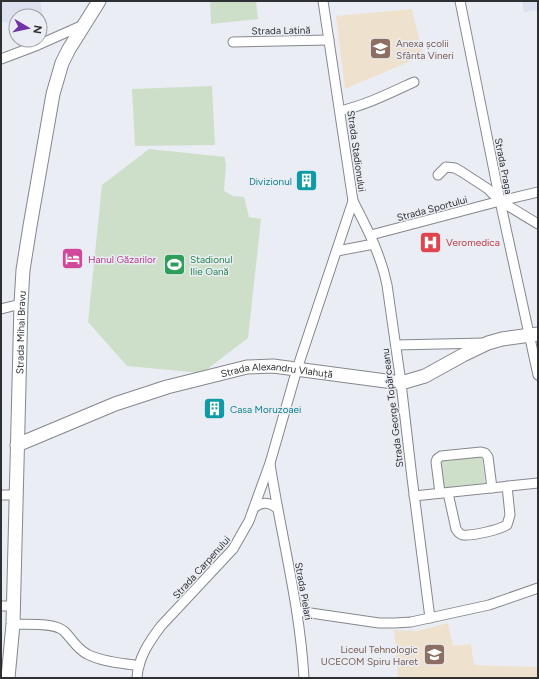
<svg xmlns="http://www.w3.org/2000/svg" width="539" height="679" viewBox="0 0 539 679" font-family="Figtree,sans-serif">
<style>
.built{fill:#dce0ef}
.education{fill:#eee2ce}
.green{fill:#cddfc9}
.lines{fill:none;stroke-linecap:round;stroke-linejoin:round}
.street-casing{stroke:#85878e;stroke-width:11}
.secondary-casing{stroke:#85878e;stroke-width:15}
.street{stroke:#fff;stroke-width:9}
.secondary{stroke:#fff;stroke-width:13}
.labels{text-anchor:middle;stroke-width:3;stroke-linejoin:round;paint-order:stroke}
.street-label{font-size:10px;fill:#2f3033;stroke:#ebedf5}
.education-label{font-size:10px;fill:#785e54;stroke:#ebedf5;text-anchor:start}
.culture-label{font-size:10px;fill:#0d838f;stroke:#ebedf5;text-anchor:end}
.health-label{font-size:10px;fill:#be3a42;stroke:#ebedf5;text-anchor:start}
.hotel-label{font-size:10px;fill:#b23c85;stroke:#ebedf5;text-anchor:start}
.leisure-label{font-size:10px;fill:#27864d;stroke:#ebedf5;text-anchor:start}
</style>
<rect width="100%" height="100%" fill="#ebedf5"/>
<!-- built -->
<g class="built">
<polygon points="1,1 40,1 42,11 48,34 40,37 40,16 16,16 16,23 1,22"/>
<polygon points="522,1 538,1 538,10 524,12"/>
</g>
<!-- education -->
<g class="education">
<polygon points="412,9 423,56 345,89 336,16"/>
<polygon points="448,623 453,646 471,644 474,665 538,667 538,678 398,678 394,630 417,631"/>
</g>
<!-- green -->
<g class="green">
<polygon points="210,1 256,1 258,19 211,24"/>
<polygon points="212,86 215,145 135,146 132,89"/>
<polygon points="149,149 225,157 225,162 226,163 224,191 233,196 244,197 249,217 261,219 248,338 202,373 127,366 88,322 102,185"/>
<polygon points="482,456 485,483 443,488 440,460"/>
</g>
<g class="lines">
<defs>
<g id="street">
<polyline points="460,1 500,201 538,375"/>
<polyline points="233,42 329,40"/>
<polyline points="1,59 38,45 83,25"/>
<path d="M340,111c26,-6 50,-18 74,-29"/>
<polyline points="438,175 446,167 455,168 462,172 488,189 500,201 538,224"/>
<path d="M353,201c14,27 28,54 34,84l14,98 11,95 18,140"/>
<polyline points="371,235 500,201 538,192"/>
<polyline points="337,251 374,244"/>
<polyline points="1,309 21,304"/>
<polyline points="396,345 484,343"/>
<path d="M270,464c11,71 30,142 34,214"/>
<polyline points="440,493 436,462 437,459 441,456 481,452 485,453 488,457 492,488"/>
<path d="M448,493l8,36c2,3 3,5 7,6 10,1 35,-5 44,-10l3,-10 -3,-29"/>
<polyline points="1,495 15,495"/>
<polyline points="414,496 538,483"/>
<path d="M255,507c8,-6 15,-4 22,1"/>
<polyline points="1,606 13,606"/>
<polyline points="297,611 379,623 395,623 411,622 489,605 538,588"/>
<path d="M13,624c13,1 41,-2 51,7 8,8 13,18 23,23 15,8 35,9 52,12"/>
<path d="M137,678c1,-20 12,-36 24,-52l72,-77 16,-28 21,-58 27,-94 56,-168 -30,-200"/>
</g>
<g id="secondary">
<path id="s1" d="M17,445l98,-41 52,-17 80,-20 26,-1 128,17 24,-7 38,-21 25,-12 14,-4 36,-5"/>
<path id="s2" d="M8,678l5,-54 8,-320 2,-34 7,-44 23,-132 9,-31 7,-14 30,-48"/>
</g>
</defs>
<!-- street casing -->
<use href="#street" class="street-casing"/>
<!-- secondary casing -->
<use href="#secondary" class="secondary-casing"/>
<!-- street -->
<use href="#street" class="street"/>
<!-- secondary -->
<use href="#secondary" class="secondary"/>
</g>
<!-- icons -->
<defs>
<symbol id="school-square" viewBox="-11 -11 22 22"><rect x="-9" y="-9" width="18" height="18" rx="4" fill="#8d6e63" stroke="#ebedf5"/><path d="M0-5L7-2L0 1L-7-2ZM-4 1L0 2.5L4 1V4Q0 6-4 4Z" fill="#fff"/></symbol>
<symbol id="building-square" viewBox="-11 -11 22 22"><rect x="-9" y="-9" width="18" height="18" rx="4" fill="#0f9aa8" stroke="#ebedf5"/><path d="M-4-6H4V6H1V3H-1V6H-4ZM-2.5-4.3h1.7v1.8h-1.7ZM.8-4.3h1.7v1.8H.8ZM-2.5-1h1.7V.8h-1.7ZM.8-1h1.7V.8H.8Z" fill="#fff"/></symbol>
<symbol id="hospital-square" viewBox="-11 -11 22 22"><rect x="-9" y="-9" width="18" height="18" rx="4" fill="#e0444e" stroke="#ebedf5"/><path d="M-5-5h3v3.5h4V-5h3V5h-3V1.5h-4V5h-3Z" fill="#fff"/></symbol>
<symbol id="hotel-square" viewBox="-11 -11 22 22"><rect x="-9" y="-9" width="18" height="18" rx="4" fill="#d1479c" stroke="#ebedf5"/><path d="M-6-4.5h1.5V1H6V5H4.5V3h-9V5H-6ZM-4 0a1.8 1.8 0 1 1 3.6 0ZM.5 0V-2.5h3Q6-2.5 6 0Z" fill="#fff"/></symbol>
<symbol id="stadium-square" viewBox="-11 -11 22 22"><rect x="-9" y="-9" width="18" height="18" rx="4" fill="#2e9e5b" stroke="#ebedf5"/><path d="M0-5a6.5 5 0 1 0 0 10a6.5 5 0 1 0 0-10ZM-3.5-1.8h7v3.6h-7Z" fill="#fff"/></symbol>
</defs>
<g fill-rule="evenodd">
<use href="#school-square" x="368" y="36" width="25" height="25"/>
<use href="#building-square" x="294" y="168" width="25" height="25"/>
<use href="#hospital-square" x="418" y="230" width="25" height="25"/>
<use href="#hotel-square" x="60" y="246" width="25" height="25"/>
<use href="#stadium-square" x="162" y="252" width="25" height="25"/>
<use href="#building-square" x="202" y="396" width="25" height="25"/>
<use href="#school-square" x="422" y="642" width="25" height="25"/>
</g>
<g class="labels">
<!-- street labels -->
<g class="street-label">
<text transform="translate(281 30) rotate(-1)" y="4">Strada Latină</text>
<text transform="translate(357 151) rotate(82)" y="4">Strada Stadionului</text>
<text transform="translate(504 166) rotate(79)" y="4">Strada Praga</text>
<text transform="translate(432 208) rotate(-15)" y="4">Strada Sportului</text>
<text dy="4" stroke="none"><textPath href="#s2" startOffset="346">Strada Mihai Bravu</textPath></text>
<text dy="4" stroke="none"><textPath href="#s1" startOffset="273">Strada Alexandru Vlahuță</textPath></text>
<text transform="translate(392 408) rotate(-97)" y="4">Strada George Topârceanu</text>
<text transform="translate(201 567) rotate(-48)" y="4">Strada Carpenului</text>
<text transform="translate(304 591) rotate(80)" y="4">Strada Pielari</text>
</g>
<!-- education labels -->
<g class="education-label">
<text x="396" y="47">Anexa școlii<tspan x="396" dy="12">Sfânta Vineri</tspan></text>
<text x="418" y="653" text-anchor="end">Liceul Tehnologic<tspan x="418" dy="12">UCECOM Spiru Haret</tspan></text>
</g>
<!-- culture labels -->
<g class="culture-label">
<text x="292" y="185">Divizionul</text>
<text x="230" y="413" text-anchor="start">Casa Moruzoaei</text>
</g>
<!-- health labels -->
<g class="health-label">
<text x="446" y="246">Veromedica</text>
</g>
<!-- hotel labels -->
<g class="hotel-label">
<text x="88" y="263">Hanul Găzarilor</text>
</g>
<!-- leisure labels -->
<g class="leisure-label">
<text x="190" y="263">Stadionul<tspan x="190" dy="12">Ilie Oană</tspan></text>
</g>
</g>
<!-- border -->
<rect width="539" height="679" fill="none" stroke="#2f3033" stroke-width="4"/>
<!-- north arrow -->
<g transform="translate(28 28) rotate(99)"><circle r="19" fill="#ebedf5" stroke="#a0a1a7"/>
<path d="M0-3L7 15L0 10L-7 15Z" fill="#7033a8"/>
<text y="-6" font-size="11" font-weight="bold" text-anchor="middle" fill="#2f3033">N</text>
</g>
</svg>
